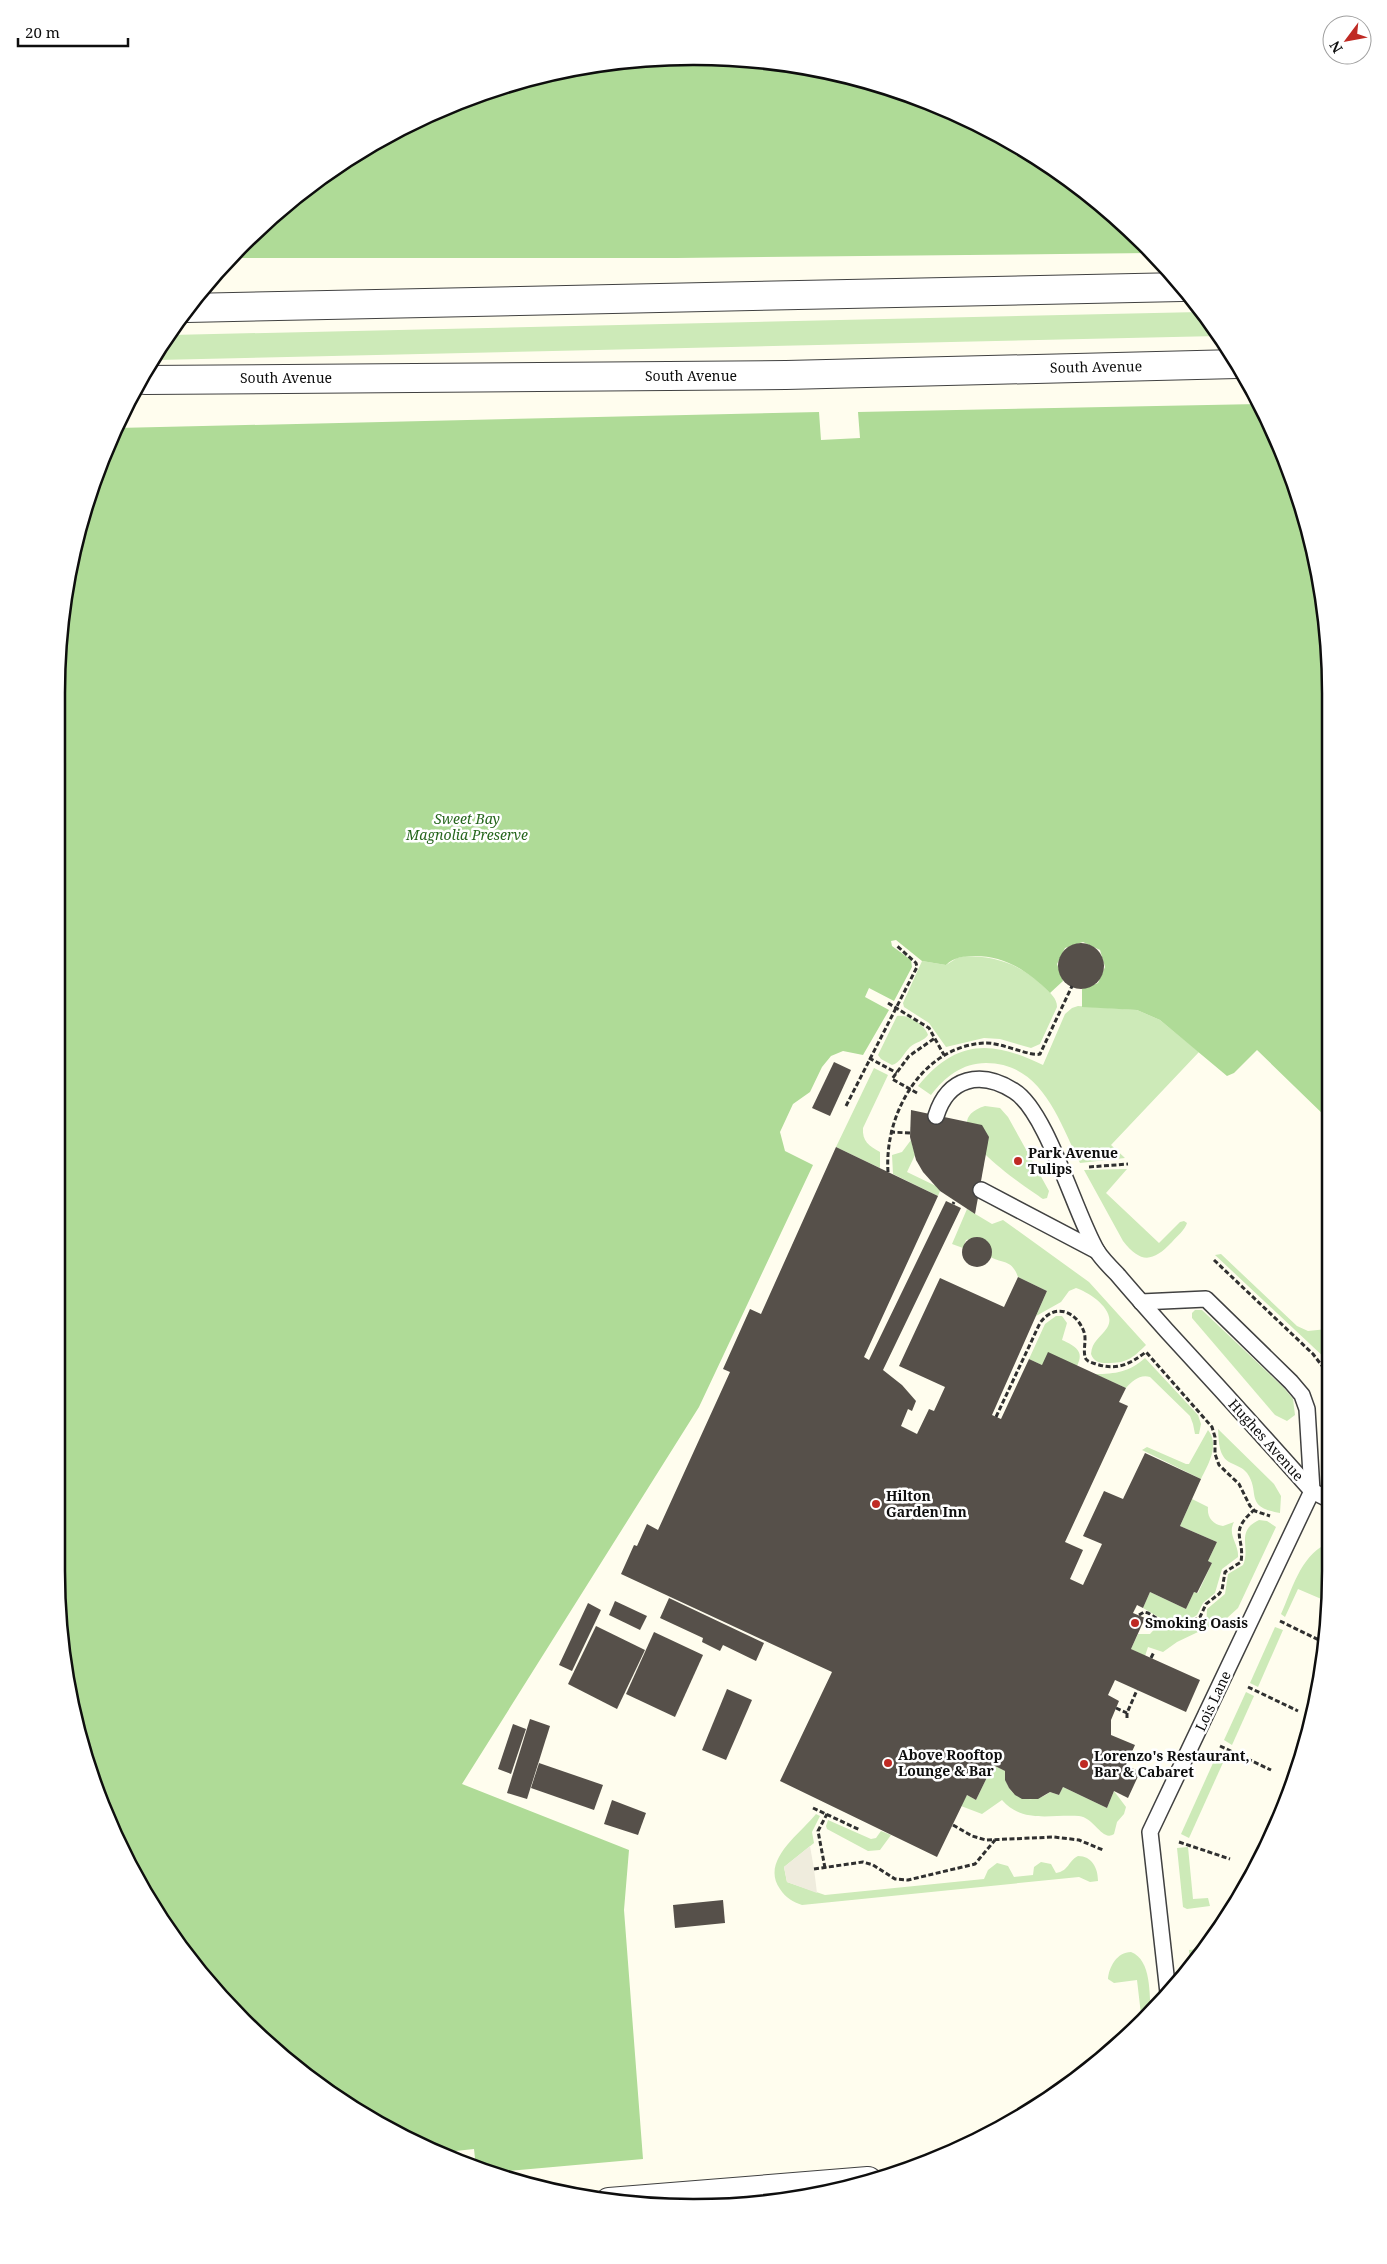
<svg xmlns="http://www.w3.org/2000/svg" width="1387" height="2264" viewBox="0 0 1387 2264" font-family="'Noto Serif',serif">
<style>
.green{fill:#cdeab8}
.forest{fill:#afdb97}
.plaza{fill:#efecdd}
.building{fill:#56504a}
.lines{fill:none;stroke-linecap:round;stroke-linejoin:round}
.service-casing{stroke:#414141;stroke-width:18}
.tertiary-casing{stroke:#414141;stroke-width:30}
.path{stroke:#303030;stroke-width:3;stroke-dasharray:5 2.5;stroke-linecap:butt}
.service{stroke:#fff;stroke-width:15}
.tertiary{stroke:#fff;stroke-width:28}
.poi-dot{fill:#bf2a24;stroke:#fff;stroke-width:2}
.labels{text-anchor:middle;stroke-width:5;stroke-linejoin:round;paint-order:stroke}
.street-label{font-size:14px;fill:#0e0e0e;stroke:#fff}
.park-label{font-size:14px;font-style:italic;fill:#26661d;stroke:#fff}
.poi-label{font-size:14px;font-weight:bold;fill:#0e0e0e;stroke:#fff;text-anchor:start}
.rim{fill:none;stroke:#0e0e0e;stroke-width:2.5}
</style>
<rect width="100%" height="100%" fill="#fffdee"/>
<!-- green -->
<g class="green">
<polygon points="1200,312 1218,336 157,360 171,335"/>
<path d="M965,956c32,0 57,9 79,31 6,6 13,11 13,20l-17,37 -9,4 -31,-9 -16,-1 -38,9 -17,-24 -25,-16 -1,-4 19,-42 24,4 11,-7z"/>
<path d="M1078,1006l59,4 23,10 39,32 -88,93 14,13 -45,5c-21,-42 -38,-100 -94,-100 -24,0 -41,14 -55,32l-13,-9c38,-47 74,-46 125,-21l22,-51 7,-6z"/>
<path d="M897,1016c10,-2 28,8 31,19 -4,6 -12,7 -18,12 -6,6 -10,16 -18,18l-11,-6 -3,-4z"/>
<path d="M874,1068l14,7 -25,53c-1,13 6,18 17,24v16l-44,-21z"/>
<path d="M985,1106l15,2 8,9 41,74 -2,7 -4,1c-18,-13 -116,-75 -58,-93z"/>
<polygon points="911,1140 915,1155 907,1172 936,1186 940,1191 938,1196 893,1174 892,1155 902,1152"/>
<path d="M1127,1169l-21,24 53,50 21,-21 4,-1 3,2c-2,7 -10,13 -15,19 -19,20 -31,22 -49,-1l-39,-71z"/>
<path d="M967,1209l25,15 11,-4 86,62 57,63c-14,14 -20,18 -39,18 -8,0 -13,-1 -16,-9 1,-13 9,-16 16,-26 11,-17 -18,-36 -31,-40l-7,3 -8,11 -25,14 11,-25 -29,-14c-6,-17 -13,-13 -28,-20l2,-5 -5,-11 -10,-4 -11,3 -3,8 -11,-4z"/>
<polygon points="1221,1254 1297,1326 1308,1331 1327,1329 1327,1360 1215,1255"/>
<polygon points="1195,1310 1202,1310 1284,1388 1293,1399 1295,1415 1287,1421 1275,1415 1192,1318 1192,1313"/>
<path d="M1056,1316h6l5,7 -5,17c13,6 23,11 15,26l-35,-1 -13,-6 16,-35z"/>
<path d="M1145,1358l53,57 3,9 -2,10h-4l-2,-10 -3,-8 -40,-39c-10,-3 -18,4 -24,11l-31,-14c21,0 34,-2 50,-16z"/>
<path d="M1218,1429l56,55 7,12 -1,17c-37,-6 -19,-21 -33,-40 -5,-6 -10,-7 -16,-10 -13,-6 -12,-22 -13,-34z"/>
<path d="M1208,1430c12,15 0,35 -7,49l-59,-29 5,-3 39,17h3z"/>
<path d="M1192,1499l16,8c-1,10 4,17 15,19l11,-4c-7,13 5,22 4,35l-16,12 -7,24 -12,10 -6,12 -14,9 -9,2 -31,-18 7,-16 36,17 8,-17 4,1 14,-30 -4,-2 9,-19 -37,-16z"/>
<path d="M1259,1520l8,1 9,6 -38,81 -12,11 -20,9 1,-19 18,-15 3,-20 15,-9c8,-17 -8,-34 16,-45z"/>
<path d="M1326,1544v57l-28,-12 -13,28 -4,-3c11,-24 19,-57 45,-70z"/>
<path d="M1160,1623c13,7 18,6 32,3l6,6 -21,10 -14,10 -15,-5 -3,9 -14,-7 7,-15h12z"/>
<polygon points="1275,1627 1283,1630 1258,1687 1250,1683"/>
<polygon points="1246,1692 1254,1696 1232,1745 1224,1740"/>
<polygon points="1218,1752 1226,1756 1189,1838 1181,1834"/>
<path d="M993,1765l12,6c-1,27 26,36 45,21l9,3 4,-8 44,21 7,-17 12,16 -2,7 -7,8 -3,12c-12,8 -19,-16 -35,-18 -28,-2 -56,8 -77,-16l-20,14 -21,-8 6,-11 9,5z"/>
<path d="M816,1814l4,2 -8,16 2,11 -30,24 3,15 38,13 159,-16 4,-9 9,-7 11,3 6,11 19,-2 1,-8 7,-5 10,2 5,9c13,-2 12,-12 22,-17 14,0 20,12 20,25l-8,1 -11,-5 -277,28c-9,-3 -16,-7 -22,-16 -20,-28 20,-55 36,-75z"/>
<polygon points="828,1820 871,1839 876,1838 881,1831 891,1835 880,1850 868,1851 827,1829 826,1826"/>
<polygon points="1188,1847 1193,1899 1208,1898 1210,1906 1187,1909 1183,1907 1177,1848"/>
<polygon points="1205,1948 1191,1968 1189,1950"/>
<path d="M1131,1952c21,8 18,43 20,61l-9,10 -5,-43 -23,3 -6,-4c1,-12 9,-27 23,-27z"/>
</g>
<!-- forest -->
<g class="forest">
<polygon points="735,58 858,78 975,122 1081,188 1151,253 677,258 232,258 273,215 375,142 488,90 610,62"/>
<path d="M1259,404l38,85 32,163 -2,466 -70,-68 -23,23 -7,3 -67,-56 -23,-10 -55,-3v-18l16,-6 7,-16 -5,-17 -17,-8 -18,6 -8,16 6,17 -13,12c-21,-21 -44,-37 -75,-37 -11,0 -21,1 -29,9l-24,-4 -26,-21 -5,1 1,5 19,14 1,7 -18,34 -25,-13 -4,9 24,13 -26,45 -20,-4 -12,5 -9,11 -12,25 -17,12 -13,28 5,19 28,14 -114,242 -237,377 167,66 -5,60 19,249 -157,14 -10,-5 -2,-19 -37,4 -26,-11 -105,-66 -118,-118 -66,-105 -32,-78 -28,-121v-1043l43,-161 12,-22 702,-16 2,28 39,-2 -2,-26z"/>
</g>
<!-- plaza -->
<polygon class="plaza" points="810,1846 814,1869 817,1893 787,1882 784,1867"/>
<!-- building -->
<g class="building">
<circle cx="1081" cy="966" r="23"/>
<polygon points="834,1062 851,1070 830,1116 812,1108"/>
<polygon points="911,1110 982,1125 989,1137 975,1214 940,1191 923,1172 916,1160 910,1137"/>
<polygon points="836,1147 938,1196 864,1357 869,1360 946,1201 961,1208 883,1370 902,1385 916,1401 912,1411 908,1409 901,1426 917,1434 929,1409 934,1411 945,1387 899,1366 940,1278 1004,1307 1018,1277 1047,1291 992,1415 1001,1419 1029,1359 1042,1365 1048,1352 1126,1388 1119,1402 1128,1406 1065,1542 1083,1550 1070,1579 1083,1585 1102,1544 1083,1536 1104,1491 1123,1499 1145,1453 1201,1479 1180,1526 1217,1542 1208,1561 1212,1563 1197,1593 1194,1592 1186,1609 1150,1592 1143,1608 1137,1605 1133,1613 1145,1618 1131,1649 1200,1680 1186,1712 1115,1680 1108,1695 1119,1701 1111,1720 1111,1735 1135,1745 1126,1765 1140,1772 1128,1798 1114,1791 1107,1808 1063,1787 1059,1795 1050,1792 1038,1799 1022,1799 1015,1795 1009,1788 1005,1780 1005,1771 993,1765 976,1800 967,1795 937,1857 780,1781 832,1672 621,1574 634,1545 637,1546 647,1524 658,1530 730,1372 723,1369 750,1309 761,1314"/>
<circle cx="977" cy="1252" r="15"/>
<polygon points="669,1598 764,1643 756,1661 723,1645 720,1651 702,1642 703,1638 660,1618"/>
<polygon points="615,1601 647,1616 640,1630 609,1615"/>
<polygon points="588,1603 601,1610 572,1671 559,1665"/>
<polygon points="596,1626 645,1650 617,1709 568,1684"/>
<polygon points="654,1632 703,1655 675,1717 626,1694"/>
<polygon points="727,1689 752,1700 726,1760 702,1750"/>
<polygon points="530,1719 550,1726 527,1799 507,1793"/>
<polygon points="513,1724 526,1729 511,1774 498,1769"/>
<polygon points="539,1763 603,1785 594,1810 531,1788"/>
<polygon points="612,1800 646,1813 638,1835 604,1824"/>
<polygon points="723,1900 725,1923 675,1928 673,1905"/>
</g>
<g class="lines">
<defs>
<g id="service">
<path d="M936,1116c12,-39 45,-46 78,-25 33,20 61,123 83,160 5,8 13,16 20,23 16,19 33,38 50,57 49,53 97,106 145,160l14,7"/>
<polyline points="981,1190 1097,1251"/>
<polyline points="1141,1302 1206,1299 1291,1382 1302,1395 1307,1409 1312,1491 1150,1832 1168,1993"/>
</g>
<g id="tertiary">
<polyline points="187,308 1182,287"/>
<polyline points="145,380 786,375 1237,364"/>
<polyline points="609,2202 868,2181"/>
</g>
</defs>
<!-- service casing -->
<use href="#service" class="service-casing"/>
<!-- tertiary casing -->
<use href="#tertiary" class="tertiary-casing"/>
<!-- path -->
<g class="path">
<polyline points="888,1003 929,1028 944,1055"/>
<polyline points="869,1058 897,1073"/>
<polyline points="917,1093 892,1079 909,1056 935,1038"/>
<polyline points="846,1106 917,967 916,963 896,945"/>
<polyline points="890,1132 910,1133"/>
<polyline points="1089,1167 1128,1164"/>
<path d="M888,1172c-4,-58 34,-126 97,-129 15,-1 46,14 55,11l32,-68"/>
<polyline points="953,1204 954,1202"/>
<polyline points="1214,1260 1313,1354 1326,1371"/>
<path d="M996,1417l44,-94c14,-20 36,-13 44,9 3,8 -2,20 2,27 2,3 7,4 10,5 21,7 34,0 50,-12l66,75 3,10v17l4,11 20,19 11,22 5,5 15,5"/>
<path d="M1139,1615l5,-3 4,1 20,12 12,3 20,-11 6,-13 13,-10 3,-4 3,-18 16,-10c4,-26 -13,-29 13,-52"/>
<polyline points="1280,1621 1325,1643"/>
<polyline points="1151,1658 1154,1652"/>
<polyline points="1248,1687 1298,1711"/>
<polyline points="1116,1708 1127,1713"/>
<polyline points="1127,1718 1127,1713 1137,1690"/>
<polyline points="1220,1746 1271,1770"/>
<polyline points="813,1808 860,1830"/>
<polyline points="953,1825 972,1836 986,1840 1054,1837 1079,1840 1103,1850"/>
<polyline points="1179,1842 1230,1859"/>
<polyline points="825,1868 818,1831 827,1814"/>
<polyline points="814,1869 863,1862 873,1865 895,1879 908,1880 975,1864 995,1840"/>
</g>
<!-- service -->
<use href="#service" class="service"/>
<!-- tertiary -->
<use href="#tertiary" class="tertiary"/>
</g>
<!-- markers -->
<g class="poi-dot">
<circle cx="1018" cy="1161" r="5"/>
<circle cx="876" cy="1504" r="5"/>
<circle cx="1135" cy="1623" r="5"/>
<circle cx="888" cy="1763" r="5"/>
<circle cx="1084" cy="1764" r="5"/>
</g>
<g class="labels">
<!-- street labels -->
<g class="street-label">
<text transform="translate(1096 367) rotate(-1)" y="5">South Avenue</text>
<text x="691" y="381">South Avenue</text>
<text x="286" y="383">South Avenue</text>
<text transform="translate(1266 1440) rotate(48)" y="5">Hughes Avenue</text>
<text transform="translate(1213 1701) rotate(-65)" y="5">Lois Lane</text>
</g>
<!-- park labels -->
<g class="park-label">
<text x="467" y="824">Sweet Bay<tspan x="467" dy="16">Magnolia Preserve</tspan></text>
</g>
<!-- poi labels -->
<g class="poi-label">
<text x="1028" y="1158">Park Avenue<tspan x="1028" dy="16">Tulips</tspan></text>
<text x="886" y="1501">Hilton<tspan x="886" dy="16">Garden Inn</tspan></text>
<text x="1145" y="1628">Smoking Oasis</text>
<text x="898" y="1760">Above Rooftop<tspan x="898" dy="16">Lounge &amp; Bar</tspan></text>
<text x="1094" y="1761">Lorenzo's Restaurant,<tspan x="1094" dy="16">Bar &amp; Cabaret</tspan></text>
</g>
</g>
<!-- crop -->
<path d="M0 0H1387V2264H0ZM693 65H694A628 628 0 0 1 1322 693V1571A628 628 0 0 1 694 2199H693A628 628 0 0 1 65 1571V693A628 628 0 0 1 693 65Z" fill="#fff" fill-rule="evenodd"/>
<path class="rim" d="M693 65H694A628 628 0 0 1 1322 693V1571A628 628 0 0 1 694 2199H693A628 628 0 0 1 65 1571V693A628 628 0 0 1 693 65Z"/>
<!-- north arrow -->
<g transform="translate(1347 40) rotate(238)"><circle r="24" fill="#ffffff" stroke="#9f9f9f"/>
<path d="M0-4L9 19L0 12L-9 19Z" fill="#bf2a24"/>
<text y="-8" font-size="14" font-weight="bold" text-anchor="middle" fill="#0e0e0e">N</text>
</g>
<!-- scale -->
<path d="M18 38v8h110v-8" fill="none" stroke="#0e0e0e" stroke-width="2.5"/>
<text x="25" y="38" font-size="15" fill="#0e0e0e" stroke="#ffffff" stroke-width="4" paint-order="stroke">20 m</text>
</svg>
